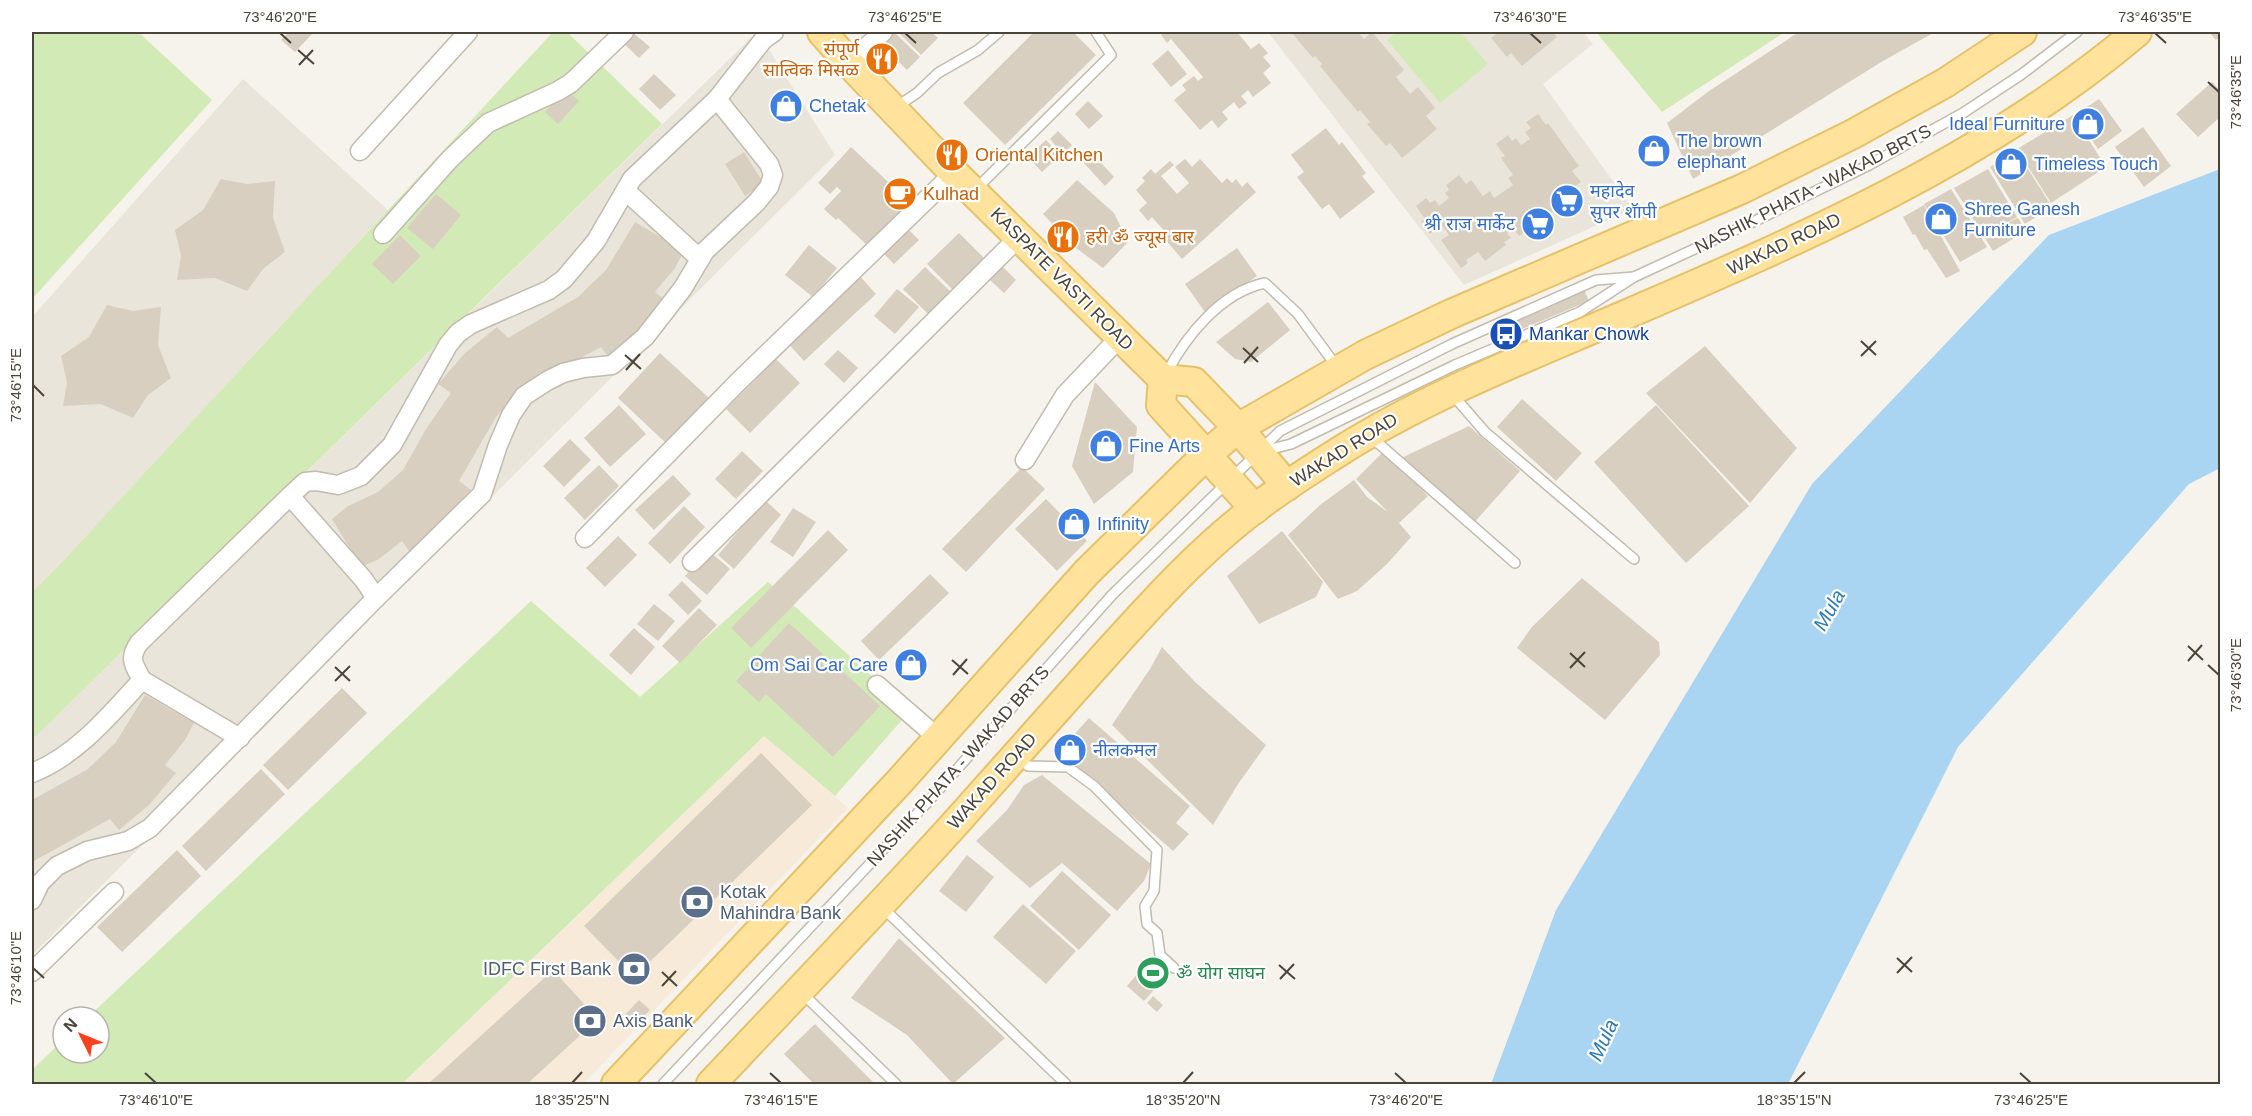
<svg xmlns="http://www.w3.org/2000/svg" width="2252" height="1116" viewBox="0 0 2252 1116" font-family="Helvetica,'Noto Sans Devanagari',sans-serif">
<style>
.residential{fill:#eae5da}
.commercial{fill:#f7ead8}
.green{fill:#d2eab5}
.water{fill:#a9d4f2}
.building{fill:#d8cfc1}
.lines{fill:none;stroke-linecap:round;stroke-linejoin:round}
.service-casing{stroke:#c2bbae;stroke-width:12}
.minor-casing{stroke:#c2bbae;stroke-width:21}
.primary-casing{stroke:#e6c16a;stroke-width:32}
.service{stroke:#fff;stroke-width:9}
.minor{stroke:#fff;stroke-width:18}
.primary{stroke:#ffe39c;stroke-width:28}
.ticks{fill:none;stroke:#4b4439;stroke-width:2}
.labels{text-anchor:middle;stroke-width:4.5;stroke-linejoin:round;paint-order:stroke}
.food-label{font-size:18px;fill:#c56008;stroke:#fff;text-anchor:start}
.shop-label{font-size:18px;fill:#366cbe;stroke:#fff;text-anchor:start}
.street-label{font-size:18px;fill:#4b4439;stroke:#fff}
.transit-label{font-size:18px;fill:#164399;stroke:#fff;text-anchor:start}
.service-label{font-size:18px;fill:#4e5e75;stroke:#fff;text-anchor:start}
.leisure-label{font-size:18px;fill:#27864d;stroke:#fff;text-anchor:start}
.water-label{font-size:20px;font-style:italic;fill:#2e7ab2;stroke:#fff}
.neatline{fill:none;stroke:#4b4439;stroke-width:2}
.ticks-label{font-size:15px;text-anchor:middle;fill:#4b4439}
</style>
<rect width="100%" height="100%" fill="#f6f3ec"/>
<!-- residential -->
<g class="residential">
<polygon points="1268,32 1583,32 1593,44 1543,84 1633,209 1464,285"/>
<polygon points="756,33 763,40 835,155 32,955 32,740"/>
<polygon points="243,79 388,210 61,563 32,592 32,317"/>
</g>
<!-- commercial -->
<polygon class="commercial" points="764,736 848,808 583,1084 403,1084"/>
<!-- green -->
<g class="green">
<polygon points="32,32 138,32 212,100 32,299"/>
<polygon points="553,32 567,32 662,124 32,740 32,592 61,563"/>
<polygon points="1397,32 1460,32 1488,64 1440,103 1387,40"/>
<polygon points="1596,32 1785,32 1662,112"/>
<polygon points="768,582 910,711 835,796 764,736 402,1084 32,1084 32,1070 63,1040 63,1053 99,1053 99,1017 88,1017 531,601 640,697"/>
</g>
<!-- water -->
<polygon class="water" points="2220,169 2220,468 2189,484 1958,747 1788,1084 1491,1084 1556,910 1812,484 2049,235"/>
<!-- building -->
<g class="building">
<polygon points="289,32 314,32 295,52 281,40"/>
<polygon points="632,32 650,47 639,58 622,42"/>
<polygon points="890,32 894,32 920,57 907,70 879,43"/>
<polygon points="903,32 931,32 938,38 921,55 900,34"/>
<polygon points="1034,32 1073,32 1096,55 1005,145 963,103"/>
<polygon points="1165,32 1237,32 1251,49 1259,43 1268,53 1263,57 1271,66 1263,73 1271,83 1253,97 1248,90 1241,96 1247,103 1239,109 1234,102 1222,112 1228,119 1218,128 1212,120 1200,130 1174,100 1186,90 1182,85 1194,76 1198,81 1203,77 1171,39 1167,43 1161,35"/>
<polygon points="1291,32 1358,32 1364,39 1372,32 1404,70 1396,77 1410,94 1418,87 1435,108 1426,116 1437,129 1402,158 1390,143 1386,146 1367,124 1370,122 1360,110 1358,112 1320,66 1322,64 1315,56 1313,58"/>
<polygon points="1499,32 1553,32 1557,37 1522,66 1511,53 1507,57 1491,38"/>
<polygon points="1799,32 1935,32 1883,61 1693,179 1667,123 1709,91"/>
<polygon points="2209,32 2220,32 2220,37 2216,40"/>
<polygon points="1168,50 1187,74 1171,87 1152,64"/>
<polygon points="654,74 676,95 660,110 639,89"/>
<polygon points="2212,82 2220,91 2220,117 2198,137 2176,114"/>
<polygon points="566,90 579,101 558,124 545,112"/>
<polygon points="2099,99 2122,131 2098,149 2075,115"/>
<polygon points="1088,101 1103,116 1089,129 1075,114"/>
<polygon points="1538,114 1546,125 1548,123 1579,166 1572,171 1581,182 1573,188 1577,194 1519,236 1513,228 1507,233 1511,238 1504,242 1506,245 1485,261 1478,252 1466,260 1468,263 1461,268 1441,240 1449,235 1442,225 1430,234 1421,221 1425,219 1416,206 1426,198 1430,203 1435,200 1439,206 1449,198 1445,193 1449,190 1446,185 1459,175 1466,184 1471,180 1483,196 1490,191 1494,198 1513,185 1508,178 1513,175 1501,158 1505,156 1496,144 1508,135 1512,141 1516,138 1521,145 1530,139 1525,132 1531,128 1526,122"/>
<polygon points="2073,115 2106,167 2051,203 2017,149"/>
<polygon points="2143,127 2171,166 2144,187 2115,147"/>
<polygon points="1326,128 1339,145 1342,142 1366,173 1362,176 1375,192 1340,219 1329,204 1322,209 1297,177 1304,172 1291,155"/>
<polygon points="1058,131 1072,145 1063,154 1050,139"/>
<polygon points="1046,140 1060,155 1042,172 1028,157"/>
<polygon points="851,147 902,195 907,190 914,197 868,246 838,218 836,220 824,209 841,191 837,187 830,194 818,183"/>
<polygon points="2016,150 2052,207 2025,224 1990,167"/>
<polygon points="744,152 764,184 745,196 725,164"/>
<polygon points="1092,153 1114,177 1105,186 1083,162"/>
<polygon points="1185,159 1192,167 1200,159 1222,183 1227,178 1232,183 1236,179 1242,187 1247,182 1256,192 1182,259 1163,237 1167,234 1152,217 1148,221 1139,210 1147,203 1136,190 1145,181 1142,178 1151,169 1155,174 1170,161 1174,165 1161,176 1177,194 1189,183 1175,167"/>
<polygon points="1988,169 2017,217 2006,223 2018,218 2026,231 1993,251 1954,188"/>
<polygon points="221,179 247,184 275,181 273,218 285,252 263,269 247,291 215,278 177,280 181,256 175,230 203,210"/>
<polygon points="1077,180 1114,213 1128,242 1103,268 1076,248 1043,214"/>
<polygon points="1951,189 1987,247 1960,262 1924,204"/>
<polygon points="436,194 461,215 433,249 407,228"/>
<polygon points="1924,205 1960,271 1946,278 1927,249 1924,250 1915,234 1913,235 1903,217"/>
<polygon points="635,222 684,251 675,268 655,292 666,301 639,332 609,358 601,347 520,391 496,417 459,481 471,490 411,554 402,541 379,559 361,567 332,519 348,506 378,492 403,470 426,429 451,393 438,384 465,353 497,327 508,338 578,297 606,270"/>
<polygon points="908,229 919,240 894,264 883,253"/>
<polygon points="959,233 989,263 957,294 927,264"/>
<polygon points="400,235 421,256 393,284 372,264"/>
<polygon points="809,245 837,268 813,297 785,275"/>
<polygon points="1237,248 1257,276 1205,312 1185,284"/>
<polygon points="1002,266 1016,280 1004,293 989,279"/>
<polygon points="925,267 955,296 933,319 903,289"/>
<polygon points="858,274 876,294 804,361 786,341"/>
<polygon points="897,289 919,307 895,334 874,316"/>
<polygon points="1584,289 1589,301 1494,341 1489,329"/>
<polygon points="1268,302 1290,330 1251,362 1235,359 1216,342"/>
<polygon points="107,305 133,311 161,307 158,345 171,378 148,395 133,418 101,404 63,406 67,382 61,356 89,337"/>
<polygon points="1705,346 1797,448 1750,503 1646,393"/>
<polygon points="838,350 858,368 844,383 824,364"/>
<polygon points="660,353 709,398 667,444 618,398"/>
<polygon points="776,359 800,383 750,433 726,409"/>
<polygon points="1095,382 1137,427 1133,472 1094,504 1072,466"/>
<polygon points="1522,399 1582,453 1556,481 1497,427"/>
<polygon points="619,405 646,434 610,467 584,438"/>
<polygon points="1656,405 1749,506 1686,563 1594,462"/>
<polygon points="1469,426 1520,471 1472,525 1399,459"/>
<polygon points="570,439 591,460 564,487 543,466"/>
<polygon points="742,451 763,471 736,499 715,479"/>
<polygon points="1384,451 1428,496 1399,523 1411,537 1387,564 1357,591 1338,599 1288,535 1320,505 1354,480 1367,497 1388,512 1356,479"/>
<polygon points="599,465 619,486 585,520 564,498"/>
<polygon points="1022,467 1045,489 966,572 942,549"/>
<polygon points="673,475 691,494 654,530 635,510"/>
<polygon points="1046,499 1087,541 1057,571 1015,529"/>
<polygon points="765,500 781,515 734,569 718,555"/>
<polygon points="684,506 705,527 670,564 648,543"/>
<polygon points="793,508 816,522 793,557 770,542"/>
<polygon points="828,530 848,550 751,648 731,628"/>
<polygon points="1282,531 1323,582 1316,597 1259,624 1227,576"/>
<polygon points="618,536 637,555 605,587 586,568"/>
<polygon points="708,550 730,569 707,595 685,576"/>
<polygon points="930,574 949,593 879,660 861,641"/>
<polygon points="1582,578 1659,642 1660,655 1605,720 1517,648 1531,628"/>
<polygon points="682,581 702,601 688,615 668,595"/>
<polygon points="654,604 675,621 658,641 637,624"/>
<polygon points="699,608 717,625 680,663 662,646"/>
<polygon points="789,623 824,655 819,661 832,674 838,667 880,706 833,757 766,694 759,702 736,681"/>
<polygon points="634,628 655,647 631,675 609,655"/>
<polygon points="1162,647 1195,682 1266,745 1238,784 1213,825 1112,725 1150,669"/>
<polygon points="342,688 367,713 288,790 263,765"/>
<polygon points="145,695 194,723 185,740 165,765 176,773 149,805 119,830 110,819 32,862 32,800 88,769 116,742"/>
<polygon points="1089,718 1190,806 1176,823 1189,834 1173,851 1059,752"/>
<polygon points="761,753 812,805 634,977 584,926"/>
<polygon points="261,769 285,794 206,871 182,846"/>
<polygon points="1042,775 1151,864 1144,881 1117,911 1062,863 1030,888 976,841 1007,810 1024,785"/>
<polygon points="177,850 201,876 122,952 97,927"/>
<polygon points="967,855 994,877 966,912 939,891"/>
<polygon points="1062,871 1111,915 1079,950 1030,906"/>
<polygon points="1023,904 1076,951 1046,984 993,937"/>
<polygon points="899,938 1005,1038 953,1084 907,1035 851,998"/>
<polygon points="1153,956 1170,972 1144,1001 1127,986"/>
<polygon points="553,970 598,1019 527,1084 428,1084"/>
<polygon points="1153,996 1163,1005 1157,1012 1147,1003"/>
<polygon points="639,1000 650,1010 632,1028 622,1018"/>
<polygon points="815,1024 875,1084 814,1084 784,1054"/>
</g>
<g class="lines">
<defs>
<g id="service">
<polyline points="896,107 917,93 938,73 978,50 999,32"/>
<polyline points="975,190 1111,55 1096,32"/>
<path d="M1166,374c20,-38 55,-82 99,-91l33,31 39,53"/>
<polyline points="1452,394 1485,432 1634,559"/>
<polyline points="1370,436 1515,563"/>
<polyline points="1264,451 1291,444 1455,365 1580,312 1634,277 1757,220 1869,165 1963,113 2022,74 2077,32"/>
<polyline points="1019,756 1028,766 1068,767 1094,786 1157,850 1154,891 1145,906 1147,924 1157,933 1160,955 1174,968"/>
<polyline points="882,907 1066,1084"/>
<polyline points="801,992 896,1084"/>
<polyline points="663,1084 926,804 1112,595 1280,431 1452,344 1596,280 1634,277"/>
</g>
<g id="minor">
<polyline points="849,63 883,32"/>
<polyline points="717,99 763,40 774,32"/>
<polyline points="360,151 468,32"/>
<polyline points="626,191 700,259"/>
<polyline points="383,234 450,159 488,123 558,91 571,83 624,32"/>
<polyline points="1025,460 1065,395 1120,337"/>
<polyline points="290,496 305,482 316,481 338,485 361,476 392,445 448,345 458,333 471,324 549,290 564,279 596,241 632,179 717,99 769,164 773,175 769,187 757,202 705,251 683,288 645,337 612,365 583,368 563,373 547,381 524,396 511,415 498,445 482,494 376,598"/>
<polyline points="585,538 738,382 954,173"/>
<polyline points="692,562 1019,237"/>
<polyline points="142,680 240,738"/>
<polyline points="877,685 938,738"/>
<path d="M32,773c44,-17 78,-58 110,-93 -8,-15 -14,-21 -3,-37l151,-147 74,84 12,18 -226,230 -22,13 -41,10 -30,15 -17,17 -8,17"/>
<polyline points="32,972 114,892"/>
</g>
<g id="primary">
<polyline points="822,32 849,63 954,173 1163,379 1194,382 1238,428 1287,486"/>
<polyline points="1163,379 1161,405 1255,509"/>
<polyline points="616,1084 900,781 1087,572 1205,456 1238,428 1365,355 1451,314 1742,189 1853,134 1945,83 2022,32"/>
<path d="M711,1084c80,-85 162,-170 241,-257 52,-58 104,-117 156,-175 46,-51 94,-104 149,-145 26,-20 55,-38 83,-56 89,-56 188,-94 285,-136 177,-76 364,-157 512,-283"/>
</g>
</defs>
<!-- service casing -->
<use href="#service" class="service-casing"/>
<!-- minor casing -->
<use href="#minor" class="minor-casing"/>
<!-- primary casing -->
<use href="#primary" class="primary-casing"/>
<!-- service -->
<use href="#service" class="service"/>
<!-- minor -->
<use href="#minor" class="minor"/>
<!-- primary -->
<use href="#primary" class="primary"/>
</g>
<!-- ticks -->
<path class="ticks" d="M280,33l11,10M905,33l11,10M1530,33l11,10M2155,33l11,10M298,50l16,14M299,65l14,-15M2208,82l11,10M1861,341l15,14M1243,348l15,14M625,355l16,14M1861,356l15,-15M1244,363l14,-16M626,370l14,-16M33,385l11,11M2188,646l15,14M1570,653l15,14M952,660l16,14M2188,661l14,-16M2208,665l11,10M335,667l15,14M1570,668l15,-16M953,675l14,-16M335,681l15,-15M1897,958l15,14M1279,965l16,14M33,968l11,10M662,972l15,14M1897,973l15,-16M1280,979l14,-15M662,986l14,-15M145,1073l11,10M770,1073l11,10M1395,1073l11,10M2020,1073l11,10M572,1083l10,-11M1183,1083l10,-11M1794,1083l11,-11"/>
<!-- icons -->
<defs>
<symbol id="restaurant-disc" viewBox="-11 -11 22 22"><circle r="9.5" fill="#e8710a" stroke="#fff"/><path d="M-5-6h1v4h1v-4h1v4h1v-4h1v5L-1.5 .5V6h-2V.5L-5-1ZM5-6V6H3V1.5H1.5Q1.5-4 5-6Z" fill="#fff"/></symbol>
<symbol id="shop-disc" viewBox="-11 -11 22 22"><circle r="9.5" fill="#3f7fe0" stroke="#fff"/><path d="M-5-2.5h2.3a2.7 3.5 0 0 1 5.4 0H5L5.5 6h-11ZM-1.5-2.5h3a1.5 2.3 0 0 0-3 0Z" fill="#fff"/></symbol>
<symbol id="cafe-disc" viewBox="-11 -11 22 22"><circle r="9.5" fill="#e8710a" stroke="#fff"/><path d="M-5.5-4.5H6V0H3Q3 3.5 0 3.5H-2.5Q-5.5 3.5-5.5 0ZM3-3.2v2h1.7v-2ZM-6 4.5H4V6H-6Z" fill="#fff"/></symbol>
<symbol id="supermarket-disc" viewBox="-11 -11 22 22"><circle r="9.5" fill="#3f7fe0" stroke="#fff"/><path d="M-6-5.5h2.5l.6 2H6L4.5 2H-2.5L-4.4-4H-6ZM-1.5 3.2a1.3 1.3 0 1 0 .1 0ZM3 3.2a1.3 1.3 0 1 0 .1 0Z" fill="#fff"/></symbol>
<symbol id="bus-disc" viewBox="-11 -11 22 22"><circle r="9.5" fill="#1a4fb4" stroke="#fff"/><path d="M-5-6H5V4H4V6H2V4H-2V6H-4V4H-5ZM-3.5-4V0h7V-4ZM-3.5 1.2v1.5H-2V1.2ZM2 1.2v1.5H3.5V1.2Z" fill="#fff"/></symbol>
<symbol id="bank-disc" viewBox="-11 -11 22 22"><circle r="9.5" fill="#5c6f8a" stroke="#fff"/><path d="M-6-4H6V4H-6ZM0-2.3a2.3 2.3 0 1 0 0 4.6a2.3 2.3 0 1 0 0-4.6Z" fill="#fff"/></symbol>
<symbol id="stadium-disc" viewBox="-11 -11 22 22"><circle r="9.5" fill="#2e9e5b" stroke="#fff"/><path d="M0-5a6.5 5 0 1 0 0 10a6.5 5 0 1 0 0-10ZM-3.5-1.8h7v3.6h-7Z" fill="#fff"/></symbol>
</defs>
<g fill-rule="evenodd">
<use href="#restaurant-disc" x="863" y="40" width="38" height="38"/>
<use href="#shop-disc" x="767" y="87" width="38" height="38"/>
<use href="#shop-disc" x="2069" y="105" width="38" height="38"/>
<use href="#shop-disc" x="1635" y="132" width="38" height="38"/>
<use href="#restaurant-disc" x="933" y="136" width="38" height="38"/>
<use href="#shop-disc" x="1992" y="145" width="38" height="38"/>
<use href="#cafe-disc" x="881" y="175" width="38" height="38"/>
<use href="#supermarket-disc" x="1548" y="182" width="38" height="38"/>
<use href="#shop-disc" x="1922" y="200" width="38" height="38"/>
<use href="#supermarket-disc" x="1519" y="205" width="38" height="38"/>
<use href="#restaurant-disc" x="1044" y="218" width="38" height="38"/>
<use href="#bus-disc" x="1487" y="315" width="38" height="38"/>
<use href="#shop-disc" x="1087" y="427" width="38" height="38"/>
<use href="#shop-disc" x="1055" y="505" width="38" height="38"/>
<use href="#shop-disc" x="892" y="646" width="38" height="38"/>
<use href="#shop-disc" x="1051" y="731" width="38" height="38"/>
<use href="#bank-disc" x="678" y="883" width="38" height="38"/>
<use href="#bank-disc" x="615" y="950" width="38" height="38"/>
<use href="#stadium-disc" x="1134" y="954" width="38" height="38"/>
<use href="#bank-disc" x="571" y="1002" width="38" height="38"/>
</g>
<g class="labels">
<!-- food labels -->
<g class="food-label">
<text x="859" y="55" text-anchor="end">संपूर्ण<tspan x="859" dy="21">सात्विक मिसळ</tspan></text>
<text x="975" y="161">Oriental Kitchen</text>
<text x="923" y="200">Kulhad</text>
<text x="1086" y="243">हरी ॐ ज्यूस बार</text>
</g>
<!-- shop labels -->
<g class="shop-label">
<text x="809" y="112">Chetak</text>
<text x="2065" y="130" text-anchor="end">Ideal Furniture</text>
<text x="1677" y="147">The brown<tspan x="1677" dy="21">elephant</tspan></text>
<text x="2034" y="170">Timeless Touch</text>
<text x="1590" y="197">महादेव<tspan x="1590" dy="21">सुपर शॅापी</tspan></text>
<text x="1964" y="215">Shree Ganesh<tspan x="1964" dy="21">Furniture</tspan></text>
<text x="1515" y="230" text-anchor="end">श्री राज मार्केट</text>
<text x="1129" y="452">Fine Arts</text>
<text x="1097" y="530">Infinity</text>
<text x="888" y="671" text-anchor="end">Om Sai Car Care</text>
<text x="1093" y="756">नीलकमल</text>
</g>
<!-- street labels -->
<g class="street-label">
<text transform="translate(1813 189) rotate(-27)" y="6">NASHIK PHATA - WAKAD BRTS</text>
<text transform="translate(1784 244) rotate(-25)" y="6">WAKAD ROAD</text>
<text transform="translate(1062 279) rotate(45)" y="6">KASPATE VASTI ROAD</text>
<text transform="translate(1344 450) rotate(-32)" y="6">WAKAD ROAD</text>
<text transform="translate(958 766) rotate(-48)" y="6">NASHIK PHATA - WAKAD BRTS</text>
<text transform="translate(992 781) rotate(-48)" y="6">WAKAD ROAD</text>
</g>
<!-- transit labels -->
<g class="transit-label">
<text x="1529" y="340">Mankar Chowk</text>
</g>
<!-- service labels -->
<g class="service-label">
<text x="720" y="898">Kotak<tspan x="720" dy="21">Mahindra Bank</tspan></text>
<text x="611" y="975" text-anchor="end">IDFC First Bank</text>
<text x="613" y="1027">Axis Bank</text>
</g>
<!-- leisure labels -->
<g class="leisure-label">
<text x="1176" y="979">ॐ योग साघन</text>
</g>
<!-- water labels -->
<g class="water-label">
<text transform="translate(1829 610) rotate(-61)" y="7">Mula</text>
<text transform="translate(1603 1040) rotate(-65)" y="7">Mula</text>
</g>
</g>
<!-- border -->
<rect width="2252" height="1116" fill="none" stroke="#ffffff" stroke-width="66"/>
<!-- north arrow -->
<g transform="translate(81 1035) rotate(313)"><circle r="28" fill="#ffffff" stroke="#b7b4b0" stroke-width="1.5"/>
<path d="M0-4.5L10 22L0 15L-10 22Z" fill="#fc3f1d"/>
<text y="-9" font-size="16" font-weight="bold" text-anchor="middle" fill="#4b4439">N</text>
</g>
<rect x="33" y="33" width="2186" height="1050" class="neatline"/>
<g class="ticks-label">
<text x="280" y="22">73°46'20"E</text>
<text x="905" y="22">73°46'25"E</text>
<text x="1530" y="22">73°46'30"E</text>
<text x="2155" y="22">73°46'35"E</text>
<text transform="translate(2236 92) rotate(-90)" y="5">73°46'35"E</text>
<text transform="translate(16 385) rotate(-90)" y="5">73°46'15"E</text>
<text transform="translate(2236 675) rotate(-90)" y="5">73°46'30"E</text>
<text transform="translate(16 968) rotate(-90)" y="5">73°46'10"E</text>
<text x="156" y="1105">73°46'10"E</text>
<text x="572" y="1105">18°35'25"N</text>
<text x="781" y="1105">73°46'15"E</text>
<text x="1183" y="1105">18°35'20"N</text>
<text x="1406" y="1105">73°46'20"E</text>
<text x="1794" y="1105">18°35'15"N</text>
<text x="2031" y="1105">73°46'25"E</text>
</g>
</svg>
